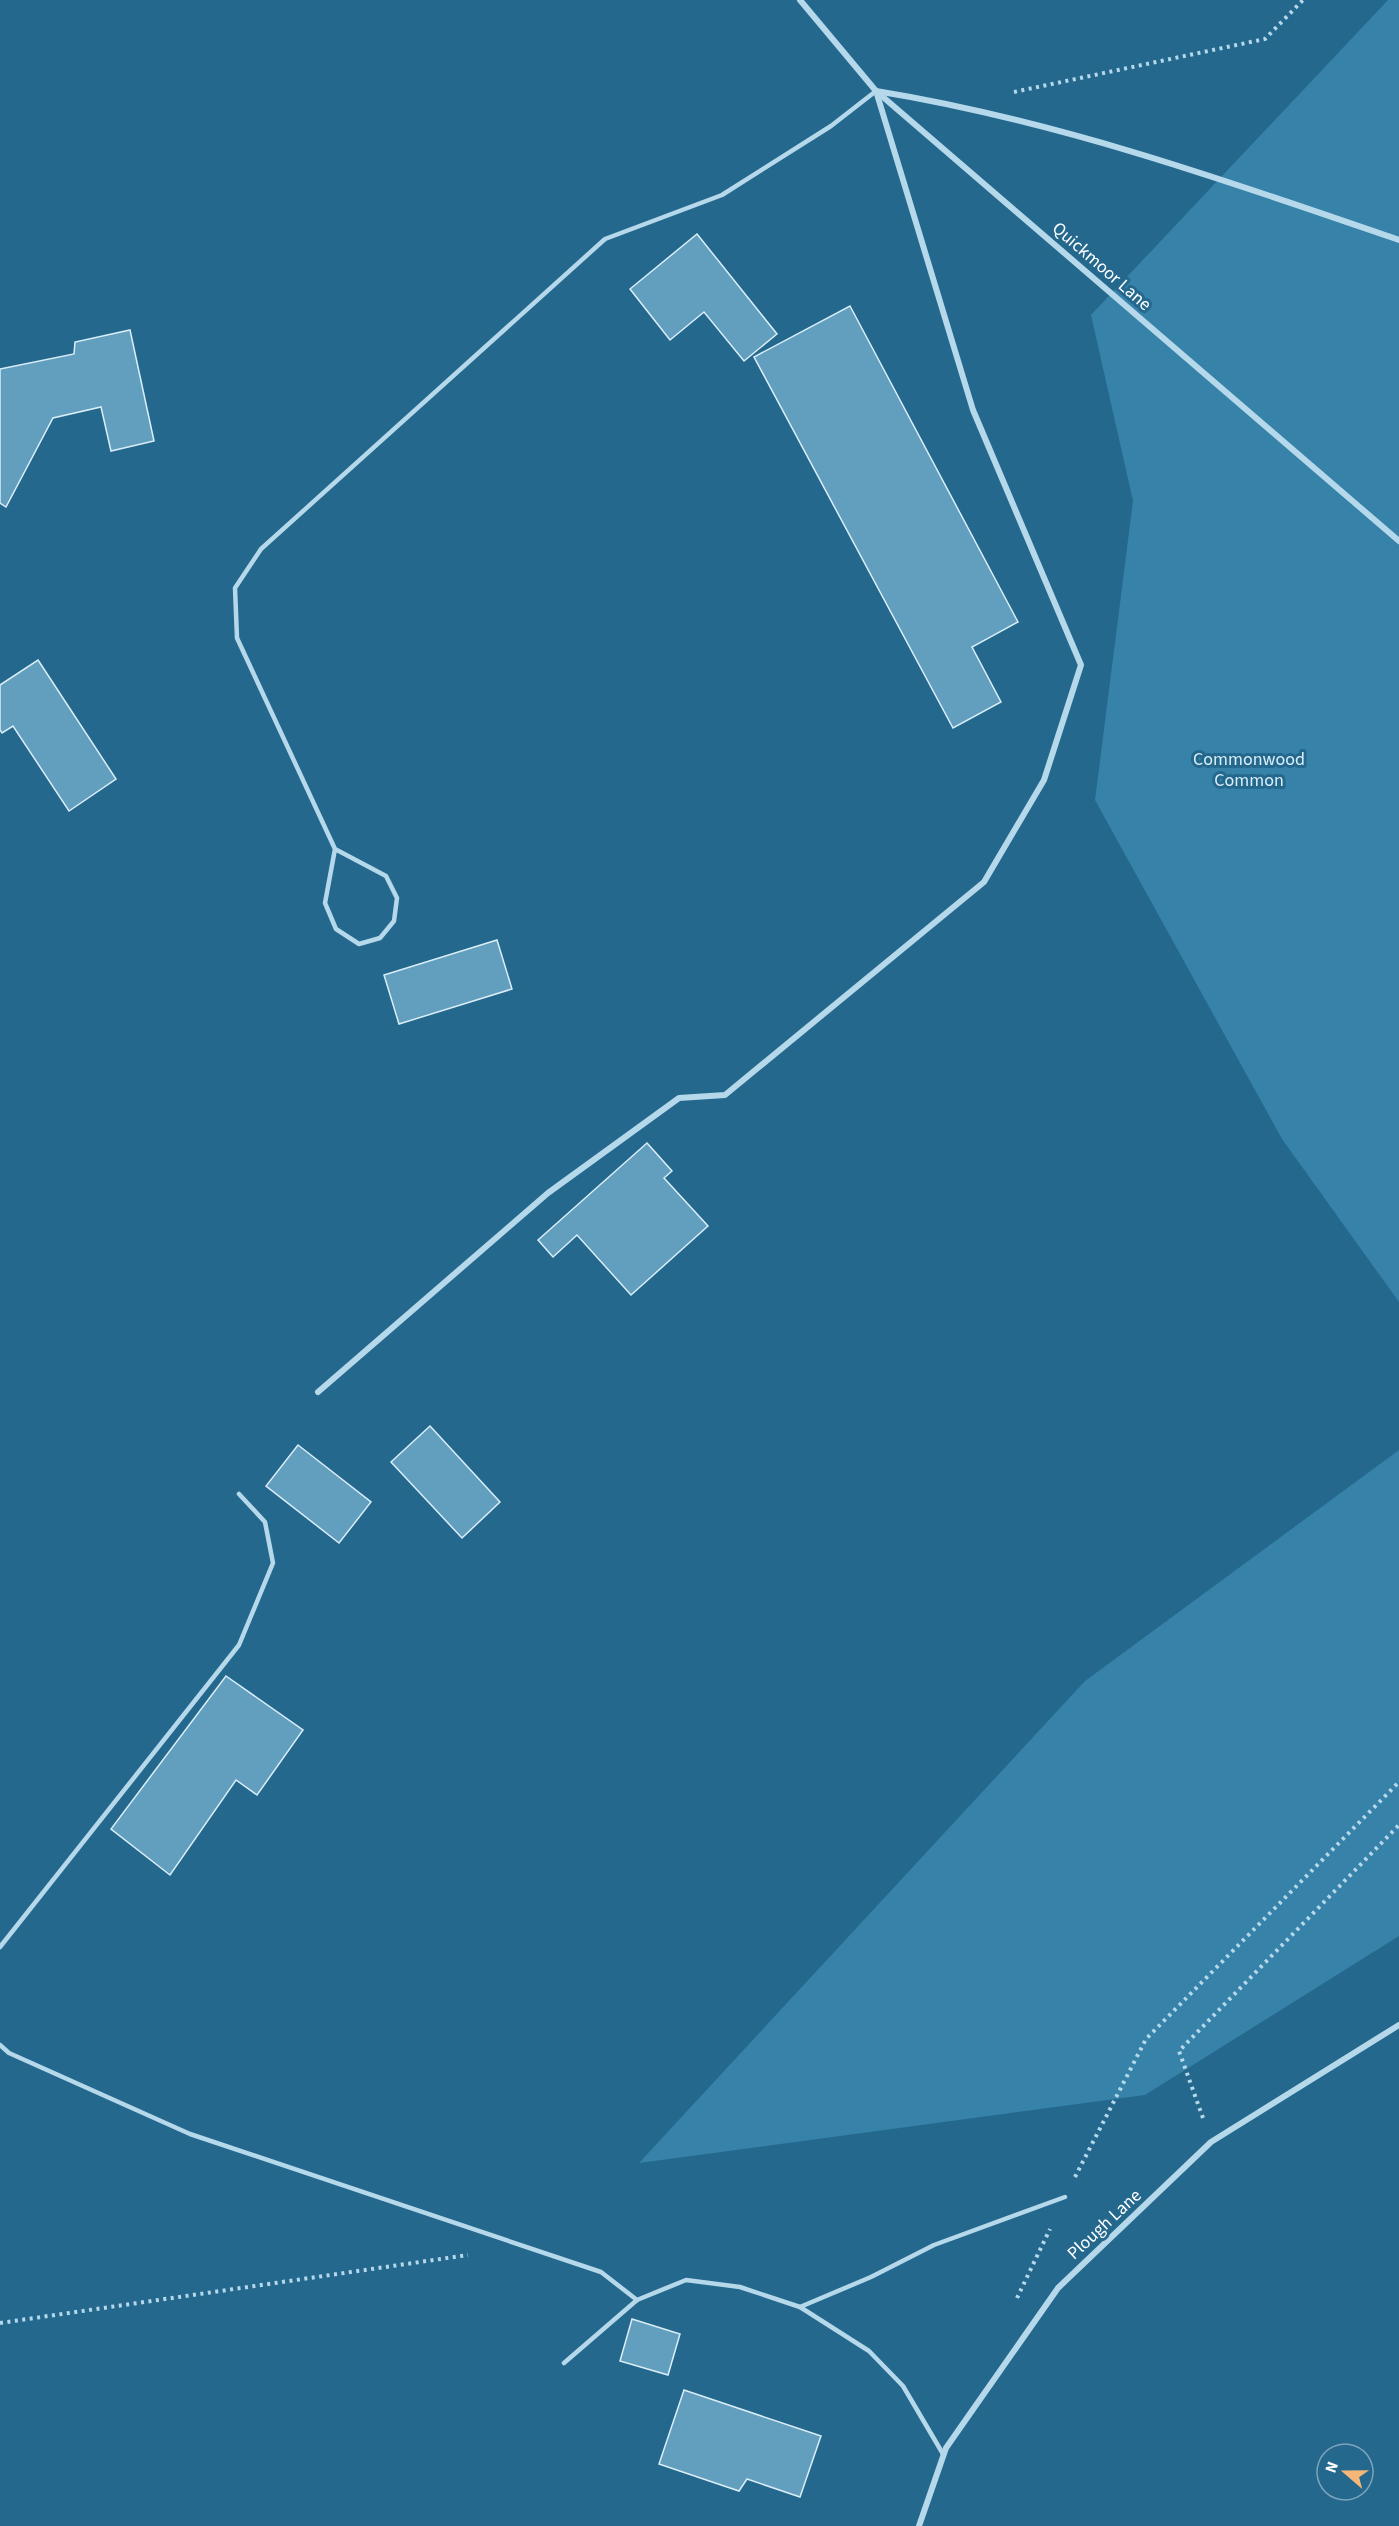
<svg xmlns="http://www.w3.org/2000/svg" width="1399" height="2526" viewBox="0 0 1399 2526" font-family="'Source Sans 3',sans-serif">
<style>
.green{fill:#3782a8}
.building{fill:#629ebd;stroke:#d9eef8;stroke-width:1.5}
.lines{fill:none;stroke-linecap:round;stroke-linejoin:round}
.path{stroke:#b5d8eb;stroke-width:4;stroke-dasharray:3 4.5;stroke-linecap:butt}
.lane{stroke:#b5d8eb;stroke-width:4.5}
.street{stroke:#b5d8eb;stroke-width:6}
.labels{text-anchor:middle;stroke-width:6;stroke-linejoin:round;paint-order:stroke}
.street-label{font-size:18px;fill:#fff;stroke:#25688d}
.park-label{font-size:18px;fill:#d9eef8;stroke:#25688d}
</style>
<rect width="100%" height="100%" fill="#25688d"/>
<!-- green -->
<g class="green">
<polygon points="1388,0 1399,0 1399,1302 1282,1139 1095,800 1133,501 1091,315"/>
<polygon points="1399,1450 1399,1936 1145,2095 639,2163 1085,1681"/>
</g>
<!-- building -->
<g class="building">
<polygon points="697,234 777,334 744,361 704,312 670,340 630,289"/>
<polygon points="850,306 1018,622 972,647 1001,702 953,728 754,357"/>
<polygon points="130,330 154,441 111,451 101,407 53,418 6,507 0,503 0,369 74,354 75,342"/>
<polygon points="38,660 116,779 69,811 13,726 2,733 0,730 0,685"/>
<polygon points="497,940 512,989 399,1024 384,975"/>
<polygon points="647,1143 672,1171 664,1178 708,1226 631,1295 577,1235 553,1257 538,1240"/>
<polygon points="430,1426 500,1502 462,1538 391,1462"/>
<polygon points="298,1445 371,1502 339,1543 266,1486"/>
<polygon points="226,1676 303,1730 257,1795 236,1780 170,1875 111,1829"/>
<polygon points="632,2319 680,2334 668,2375 620,2361"/>
<polygon points="684,2390 821,2436 800,2497 747,2479 739,2491 659,2464"/>
</g>
<g class="lines">
<!-- path -->
<g class="path">
<polyline points="1014,92 1265,39 1303,0"/>
<polyline points="1203,2118 1179,2051 1399,1825"/>
<polyline points="1075,2177 1146,2039 1399,1782"/>
<polyline points="1017,2298 1050,2229"/>
<polyline points="0,2323 468,2255"/>
</g>
<!-- lane -->
<g class="lane">
<polyline points="335,849 386,876 397,898 394,921 380,938 359,944 336,929 325,903 335,849 237,638 235,588 261,549 605,239 722,195 831,126 876,91"/>
<polyline points="0,1947 239,1645 273,1563 265,1522 239,1494"/>
<polyline points="0,2045 9,2053 190,2134 601,2272 637,2300"/>
<polyline points="800,2307 871,2277 934,2245 1065,2197"/>
<polyline points="564,2363 637,2300 686,2280 740,2287 800,2307 869,2351 903,2386 943,2454"/>
</g>
<!-- street -->
<g class="street">
<polyline points="800,0 876,91 1399,541"/>
<path d="M318,1392l230,-199 131,-95 46,-3 259,-213 60,-102 37,-115 -108,-255 -97,-319c179,29 352,90 523,149"/>
<polyline points="919,2526 946,2448 1058,2288 1211,2142 1399,2025"/>
</g>
</g>
<g class="labels">
<!-- street labels -->
<g class="street-label">
<text transform="translate(1102 266) rotate(41)" y="6">Quickmoor Lane</text>
<text transform="translate(1104 2224) rotate(-43)" y="6">Plough Lane</text>
</g>
<!-- park labels -->
<g class="park-label">
<text x="1249" y="765">Commonwood<tspan x="1249" dy="21">Common</tspan></text>
</g>
</g>
<!-- north arrow -->
<g transform="translate(1345 2472) rotate(290)"><circle r="28" fill="#25688d" stroke="#7ca4bb" stroke-width="1.5"/>
<path d="M0-4.5L10 22L0 15L-10 22Z" fill="#f4b779"/>
<text y="-9" font-size="16" font-weight="bold" text-anchor="middle" fill="#ffffff">N</text>
</g>
</svg>
